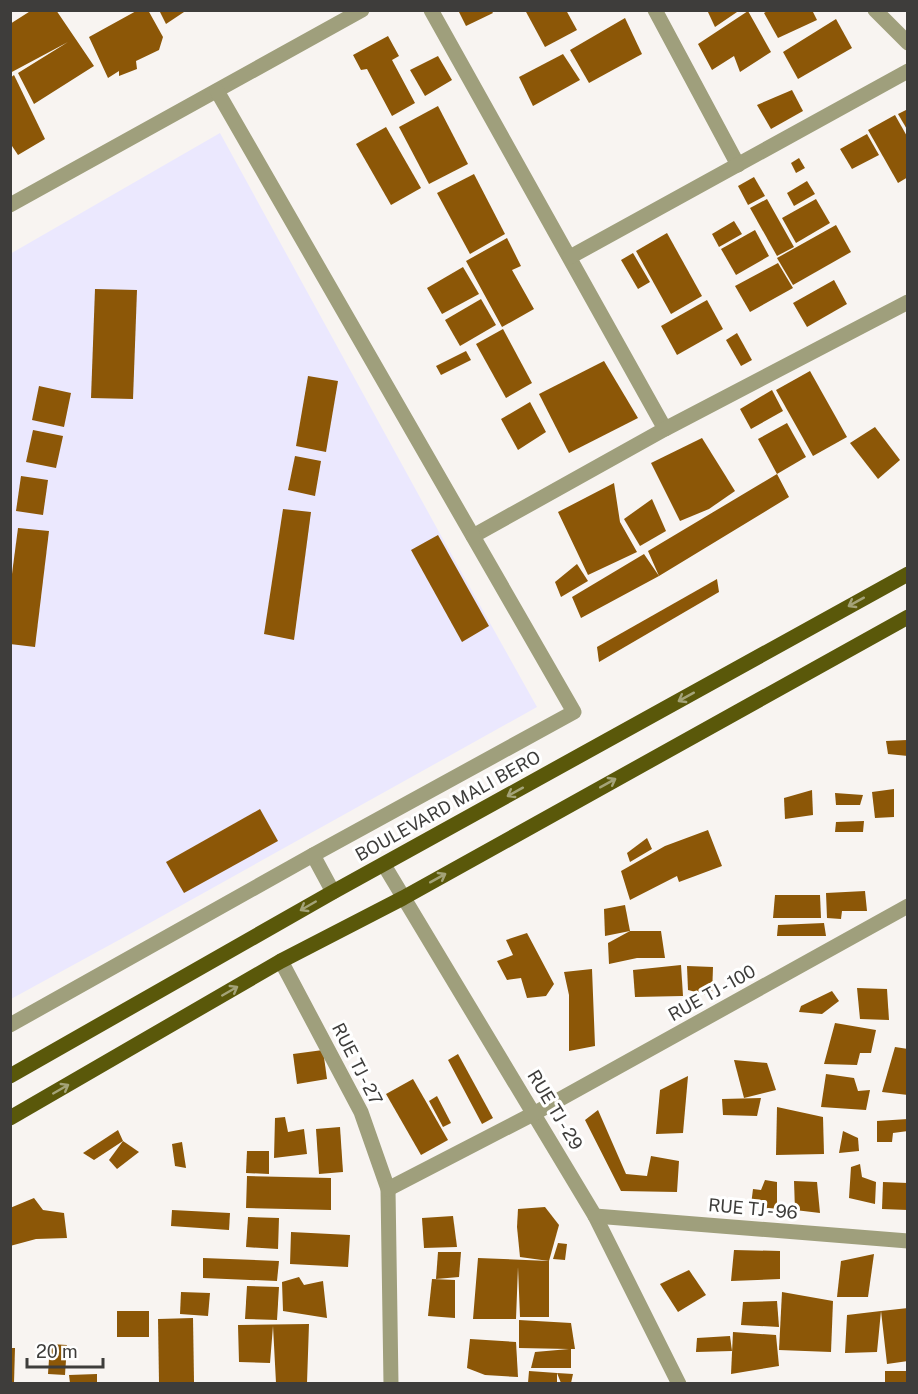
<svg xmlns="http://www.w3.org/2000/svg" width="918" height="1394" viewBox="0 0 918 1394" font-family="'Public Sans',sans-serif">
<style>
.education{fill:#ebe8fe}
.building{fill:#8c5707}
.lines{fill:none;stroke-linecap:round;stroke-linejoin:round}
.minor{stroke:#9f9f7c;stroke-width:15}
.major{stroke:#5a580a;stroke-width:15}
.oneway{stroke:#a4a378}
.labels{text-anchor:middle;stroke-width:6;stroke-linejoin:round;paint-order:stroke}
.street-label{font-size:18px;fill:#3e3d3b;stroke:#fff}
</style>
<rect width="100%" height="100%" fill="#f8f4f1"/>
<!-- education -->
<polygon class="education" points="220,133 439,532 537,707 139,929 11,999 10,254"/>
<!-- building -->
<g class="building">
<polygon points="32,10 56,10 94,66 34,104 18,73 68,42 10,73 10,24"/>
<polygon points="138,10 148,10 163,37 159,50 136,61 137,69 119,76 119,71 108,78 89,37"/>
<polygon points="159,10 187,10 166,24"/>
<polygon points="458,10 491,10 493,13 466,26"/>
<polygon points="525,10 566,10 577,30 545,47"/>
<polygon points="707,10 740,10 715,27"/>
<polygon points="769,10 812,10 817,20 778,38 764,13"/>
<polygon points="748,11 771,52 740,72 734,56 712,70 698,44"/>
<polygon points="625,18 642,54 589,83 570,50"/>
<polygon points="836,19 852,48 798,79 783,52"/>
<polygon points="388,36 399,56 392,60 415,103 392,116 367,69 361,70 353,55"/>
<polygon points="563,54 580,80 533,106 519,77"/>
<polygon points="438,56 452,80 425,96 410,70"/>
<polygon points="14,75 45,139 18,155 10,143 10,78"/>
<polygon points="792,90 803,111 771,129 757,105"/>
<polygon points="438,106 468,164 429,184 399,127"/>
<polygon points="908,109 908,131 898,114"/>
<polygon points="895,115 908,138 908,177 898,183 868,130"/>
<polygon points="386,127 421,188 391,205 356,144"/>
<polygon points="867,134 879,155 852,169 840,149"/>
<polygon points="799,158 805,168 796,173 791,163"/>
<polygon points="474,174 505,234 470,254 437,193"/>
<polygon points="754,177 765,196 748,205 738,186"/>
<polygon points="807,181 815,194 794,206 787,193"/>
<polygon points="767,199 794,247 777,256 750,208"/>
<polygon points="816,199 830,223 796,243 782,218"/>
<polygon points="734,221 742,234 719,247 712,234"/>
<polygon points="836,225 851,252 793,285 777,258"/>
<polygon points="755,230 769,256 736,275 721,249"/>
<polygon points="667,233 702,296 671,314 636,251"/>
<polygon points="507,238 521,266 512,270 534,309 502,327 466,261"/>
<polygon points="633,253 650,282 638,289 621,260"/>
<polygon points="778,263 793,288 750,312 735,286"/>
<polygon points="463,267 479,294 442,314 427,288"/>
<polygon points="834,280 847,304 807,327 793,303"/>
<polygon points="95,289 137,290 133,399 91,398"/>
<polygon points="481,299 496,325 460,346 445,320"/>
<polygon points="707,300 723,329 677,355 661,326"/>
<polygon points="503,329 532,383 506,398 476,344"/>
<polygon points="737,333 752,360 741,366 726,340"/>
<polygon points="466,351 471,360 441,375 436,366"/>
<polygon points="604,361 638,418 569,453 539,394"/>
<polygon points="810,371 847,437 813,456 776,390"/>
<polygon points="308,376 338,381 326,452 296,446"/>
<polygon points="39,386 71,393 64,427 32,420"/>
<polygon points="772,390 783,411 751,429 740,409"/>
<polygon points="530,402 546,432 518,450 501,419"/>
<polygon points="787,423 806,457 777,474 758,439"/>
<polygon points="875,427 900,460 878,479 850,443"/>
<polygon points="33,430 63,436 56,468 26,462"/>
<polygon points="702,438 735,491 709,509 680,521 651,463"/>
<polygon points="295,456 321,461 315,496 288,490"/>
<polygon points="777,474 789,497 659,576 581,618 572,597 644,554 659,576 648,551"/>
<polygon points="21,476 48,480 43,515 16,511"/>
<polygon points="614,483 620,522 637,552 588,575 558,512"/>
<polygon points="652,499 666,531 640,546 624,519"/>
<polygon points="283,509 311,512 294,640 264,634"/>
<polygon points="18,528 49,531 35,647 10,644 10,589"/>
<polygon points="438,535 489,626 462,642 411,550"/>
<polygon points="577,564 588,581 561,597 555,582"/>
<polygon points="717,579 719,592 599,662 597,647"/>
<polygon points="907,740 908,756 888,754 886,741"/>
<polygon points="894,789 894,817 875,818 872,792"/>
<polygon points="812,790 813,815 785,819 784,798"/>
<polygon points="835,793 863,795 860,805 836,805"/>
<polygon points="260,809 278,841 184,893 166,862"/>
<polygon points="864,821 863,832 835,832 836,822"/>
<polygon points="708,830 722,866 679,882 677,876 630,900 621,871 665,846"/>
<polygon points="647,838 652,849 630,862 627,853"/>
<polygon points="865,891 867,911 842,911 841,919 827,918 826,893"/>
<polygon points="775,895 820,895 821,918 773,918"/>
<polygon points="625,905 630,931 605,936 604,909"/>
<polygon points="824,923 826,936 777,936 778,925"/>
<polygon points="630,931 661,931 665,958 637,958 609,964 608,943"/>
<polygon points="527,933 554,984 546,996 527,998 521,978 507,980 497,961 513,955 506,940"/>
<polygon points="681,965 683,996 635,997 633,970"/>
<polygon points="687,966 713,967 712,996 688,990"/>
<polygon points="592,969 595,1046 569,1051 569,995 564,972"/>
<polygon points="857,988 887,989 889,1020 860,1019"/>
<polygon points="832,991 839,1001 822,1014 799,1012 801,1006"/>
<polygon points="835,1023 876,1030 871,1053 860,1053 857,1065 824,1064"/>
<polygon points="895,1047 908,1049 908,1095 882,1092"/>
<polygon points="323,1050 327,1079 297,1084 293,1054"/>
<polygon points="458,1054 493,1118 482,1124 448,1060"/>
<polygon points="734,1060 767,1063 776,1090 744,1098"/>
<polygon points="826,1074 854,1078 858,1091 870,1090 866,1110 821,1107"/>
<polygon points="688,1076 683,1133 656,1134 660,1090"/>
<polygon points="413,1079 448,1140 421,1155 386,1094"/>
<polygon points="437,1096 451,1123 443,1127 429,1101"/>
<polygon points="761,1098 757,1116 723,1115 722,1099"/>
<polygon points="777,1107 823,1117 824,1154 776,1155"/>
<polygon points="598,1110 626,1174 647,1176 651,1156 679,1161 677,1192 621,1191 585,1120"/>
<polygon points="285,1117 288,1132 304,1129 307,1154 274,1158 275,1118"/>
<polygon points="908,1119 908,1131 893,1133 892,1142 877,1142 877,1121"/>
<polygon points="340,1127 343,1172 319,1174 316,1129"/>
<polygon points="118,1130 123,1141 94,1160 83,1153"/>
<polygon points="843,1131 858,1138 859,1151 839,1153"/>
<polygon points="123,1141 139,1152 117,1169 109,1160"/>
<polygon points="182,1142 186,1168 175,1166 172,1144"/>
<polygon points="247,1151 269,1151 269,1174 246,1173"/>
<polygon points="860,1164 862,1177 876,1182 875,1204 849,1198 851,1167"/>
<polygon points="247,1176 331,1178 331,1210 246,1208"/>
<polygon points="765,1180 777,1182 777,1211 751,1205 753,1189 761,1190"/>
<polygon points="794,1181 817,1182 820,1213 795,1210"/>
<polygon points="883,1182 908,1183 908,1210 882,1209"/>
<polygon points="34,1198 43,1210 64,1213 67,1238 36,1239 10,1246 10,1208"/>
<polygon points="545,1207 559,1225 549,1261 520,1257 517,1227 518,1209"/>
<polygon points="172,1210 230,1213 229,1230 171,1226"/>
<polygon points="453,1216 457,1247 424,1248 422,1218"/>
<polygon points="248,1217 279,1218 278,1249 246,1247"/>
<polygon points="291,1232 350,1235 348,1267 290,1264"/>
<polygon points="558,1243 567,1244 565,1260 553,1259"/>
<polygon points="734,1250 780,1251 780,1279 731,1281"/>
<polygon points="438,1252 461,1252 459,1277 436,1279"/>
<polygon points="874,1254 868,1297 837,1297 841,1261"/>
<polygon points="203,1258 279,1261 277,1281 203,1278"/>
<polygon points="478,1258 549,1261 549,1317 520,1317 518,1267 516,1319 473,1319"/>
<polygon points="689,1270 706,1295 678,1312 660,1284"/>
<polygon points="299,1277 304,1285 323,1281 327,1318 283,1311 282,1282"/>
<polygon points="432,1279 455,1280 455,1318 428,1316"/>
<polygon points="247,1286 279,1287 277,1320 245,1319"/>
<polygon points="181,1292 210,1293 208,1316 180,1314"/>
<polygon points="782,1292 833,1301 831,1352 779,1350"/>
<polygon points="777,1301 779,1327 741,1325 743,1302"/>
<polygon points="908,1308 908,1361 887,1364 881,1311 877,1352 845,1353 847,1315 881,1311"/>
<rect x="117" y="1311" width="32" height="26"/>
<polygon points="193,1318 194,1382 159,1383 158,1319"/>
<polygon points="519,1320 571,1323 575,1349 571,1349 571,1368 531,1368 535,1352 569,1349 519,1348"/>
<polygon points="309,1324 307,1383 276,1383 273,1326 270,1363 239,1362 238,1325"/>
<polygon points="733,1332 776,1335 779,1366 731,1374"/>
<polygon points="730,1336 732,1351 696,1352 697,1338"/>
<polygon points="470,1339 516,1342 518,1377 485,1375 467,1368"/>
<polygon points="50,1344 67,1345 65,1375 48,1374"/>
<polygon points="10,1348 15,1348 14,1383 10,1383"/>
<polygon points="529,1371 557,1373 573,1374 571,1383 561,1383 557,1373 557,1383 528,1383"/>
<rect x="885" y="1371" width="23" height="12"/>
<polygon points="97,1374 97,1383 70,1383 69,1375"/>
</g>
<g class="lines">
<!-- minor -->
<g class="minor">
<polyline points="431,10 665,429"/>
<polyline points="655,10 738,165"/>
<polyline points="875,10 908,43"/>
<polyline points="10,205 362,10"/>
<polyline points="570,257 908,71"/>
<polyline points="473,536 665,429 908,302"/>
<polyline points="313,855 333,892"/>
<polyline points="384,865 595,1216 679,1384"/>
<polyline points="281,961 361,1112 388,1189 391,1384"/>
<polyline points="10,1025 313,855 574,712 217,91"/>
<polyline points="388,1189 535,1113 908,906"/>
<polyline points="595,1216 908,1241"/>
</g>
<!-- major -->
<g class="major">
<polyline points="10,1076 333,892 908,574"/>
<polyline points="10,1118 281,961 403,898 908,617"/>
</g>
</g>
<!-- one-way arrows -->
<defs><path id="oneway-shaft" d="M-6 0H5M1.5-3L5.5 0L1.5 3" fill="none" stroke-width="1.6" stroke-linecap="round" stroke-linejoin="round" transform="scale(1.5)"/></defs>
<g class="oneway">
<use href="#oneway-shaft" transform="translate(856 602) rotate(151)"/>
<use href="#oneway-shaft" transform="translate(686 697) rotate(151)"/>
<use href="#oneway-shaft" transform="translate(608 783) rotate(-29)"/>
<use href="#oneway-shaft" transform="translate(515 792) rotate(151)"/>
<use href="#oneway-shaft" transform="translate(438 878) rotate(-29)"/>
<use href="#oneway-shaft" transform="translate(308 906) rotate(150)"/>
<use href="#oneway-shaft" transform="translate(230 991) rotate(-30)"/>
<use href="#oneway-shaft" transform="translate(61 1089) rotate(-30)"/>
</g>
<g class="labels">
<!-- street labels -->
<g class="street-label">
<text transform="translate(448 806) rotate(-29)" y="6">BOULEVARD MALI BERO</text>
<text transform="translate(712 993) rotate(-29)" y="6">RUE TJ - 100</text>
<text transform="translate(357 1064) rotate(63)" y="6">RUE TJ - 27</text>
<text transform="translate(555 1110) rotate(59)" y="6">RUE TJ - 29</text>
<text transform="translate(753 1209) rotate(5)" y="6">RUE TJ - 96</text>
</g>
</g>
<!-- border -->
<rect width="918" height="1394" fill="none" stroke="#3e3d3b" stroke-width="24"/>
<!-- scale -->
<path d="M27 1358v9h76v-9" fill="none" stroke="#3e3d3b" stroke-width="3"/>
<text x="36" y="1358" font-size="18" fill="#3e3d3b" stroke="#ffffff" stroke-width="4.5" paint-order="stroke">20 m</text>
</svg>
